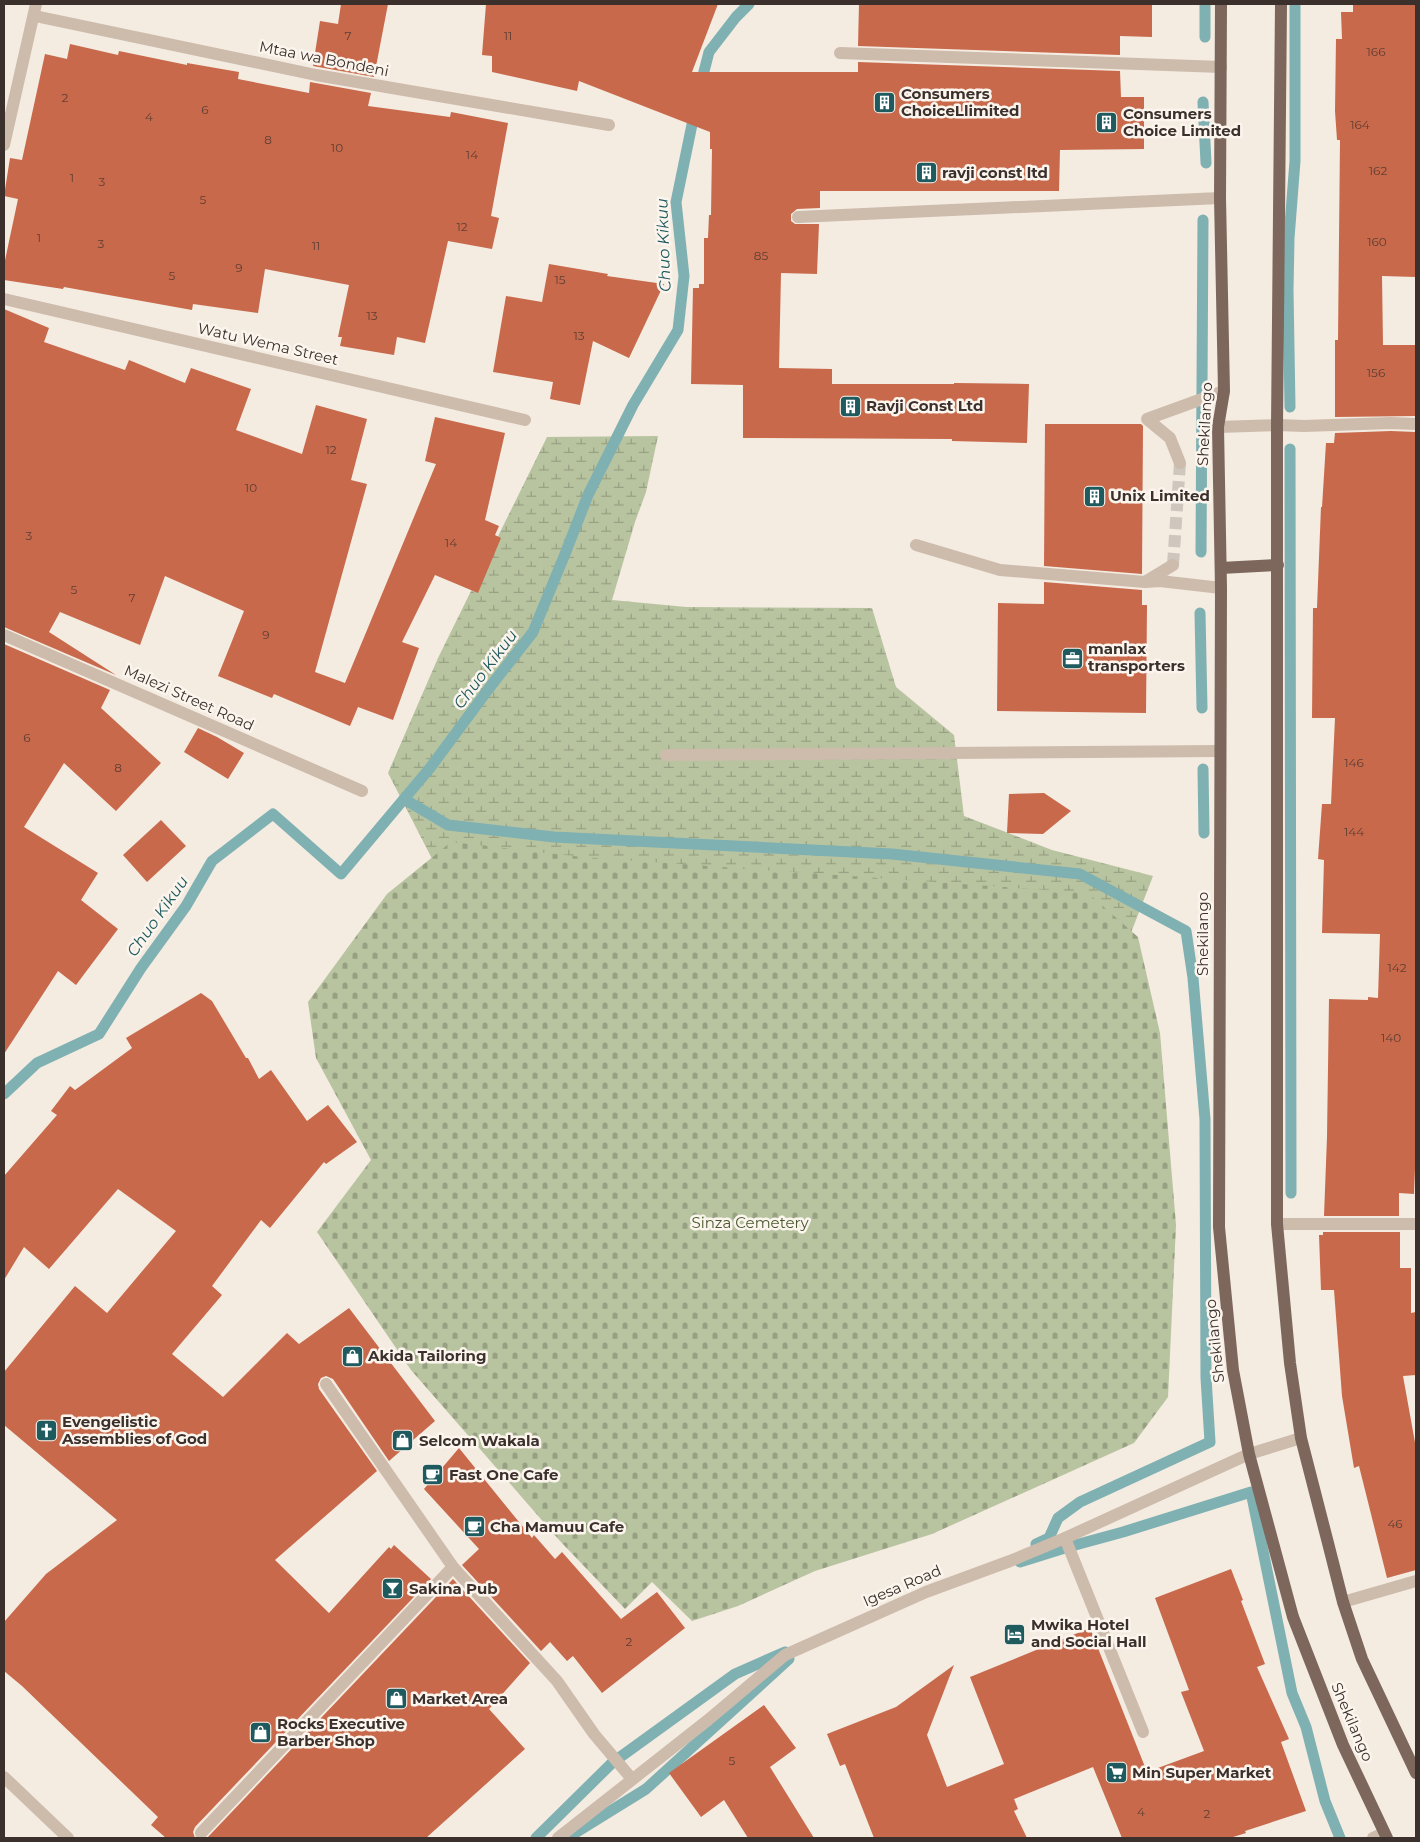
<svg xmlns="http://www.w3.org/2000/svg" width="1420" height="1842" viewBox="0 0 1420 1842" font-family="Montserrat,sans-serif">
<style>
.wetland{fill:url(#wetland-marsh)}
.cemetery{fill:url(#cemetery-stones)}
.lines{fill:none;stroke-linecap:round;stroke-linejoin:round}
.stream{stroke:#7fb0b2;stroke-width:11}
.building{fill:#c8694b}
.minor-tunnel{stroke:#cfc6bd;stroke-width:12;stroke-dasharray:12 6;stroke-linecap:butt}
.minor{stroke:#cdbbac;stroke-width:12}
.major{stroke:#7d675c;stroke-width:12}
.labels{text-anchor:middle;stroke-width:5;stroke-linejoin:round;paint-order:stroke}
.number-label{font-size:12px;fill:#5e3e33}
.street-label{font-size:15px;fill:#3b302b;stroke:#fbf5ee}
.poi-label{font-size:15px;font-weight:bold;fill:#3b302b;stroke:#fbf5ee;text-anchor:start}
.park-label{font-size:15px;fill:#4a5a2e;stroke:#fbf5ee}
.water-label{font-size:16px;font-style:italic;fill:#1f5a5e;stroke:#fbf5ee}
</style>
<defs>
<pattern id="wetland-marsh" width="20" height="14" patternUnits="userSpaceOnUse" patternTransform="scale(1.25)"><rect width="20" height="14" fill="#b8c4a0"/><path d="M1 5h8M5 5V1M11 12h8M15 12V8" fill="none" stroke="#97a083"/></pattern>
<pattern id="cemetery-stones" width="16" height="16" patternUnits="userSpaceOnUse" patternTransform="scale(1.25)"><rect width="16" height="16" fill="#b8c4a0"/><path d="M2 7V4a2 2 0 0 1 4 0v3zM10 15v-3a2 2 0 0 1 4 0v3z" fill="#97a083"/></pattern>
</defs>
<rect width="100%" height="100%" fill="#f4ebe1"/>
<!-- wetland -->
<polygon class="wetland" points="658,436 646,492 635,522 612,600 686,607 872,608 896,687 954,735 964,816 1052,850 1153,876 1115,974 445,884 388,773 438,658 547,437"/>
<!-- cemetery -->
<polygon class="cemetery" points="451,842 582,857 1088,893 1138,937 1160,1033 1176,1225 1168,1397 1134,1443 932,1534 815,1571 738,1606 692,1621 652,1582 625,1609 560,1541 411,1370 317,1232 371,1160 316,1058 308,1002 387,894"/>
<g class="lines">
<!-- stream -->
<g class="stream">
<polyline points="1205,4 1205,37"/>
<polyline points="700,87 709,52 736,17 749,4"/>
<polyline points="1203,102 1206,163"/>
<polyline points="1290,407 1288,290 1289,238 1295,161 1295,4"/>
<polyline points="1290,449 1291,1193"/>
<polyline points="1201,552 1203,220"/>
<polyline points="1200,613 1202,708"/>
<polyline points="1203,769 1204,833"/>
<polyline points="404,799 448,825 554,837 892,854 1080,874 1186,931 1193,978 1205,1119 1206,1378 1210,1442 1080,1502 1058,1518 1049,1538 1036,1544"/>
<polyline points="4,1094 37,1063 99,1034 141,968 186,906 212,861 273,814 341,874 430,768 490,687 533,632 565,554 588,495 633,405 678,330 684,276 676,202 695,110"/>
<polyline points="1020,1562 1068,1547 1123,1532 1251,1492 1292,1693 1306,1727 1325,1801 1340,1838"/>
<polyline points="536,1838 612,1763 735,1674 785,1652"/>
<polyline points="567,1838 646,1789 789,1659"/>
</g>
</g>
<!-- building -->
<g class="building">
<polygon points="341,4 388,4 374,77 313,66 320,21 338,24"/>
<polygon points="486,4 718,4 692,72 858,72 858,62 1120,71 1121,97 1144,97 1144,149 1060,150 1059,191 820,191 820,208 797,209 791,214 791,221 795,224 819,224 817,274 781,273 779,368 832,369 832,384 954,384 954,383 1029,384 1027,443 952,441 952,439 743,438 743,385 691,384 693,288 699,288 699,284 704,284 704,238 708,238 709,215 711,215 712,149 710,149 710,132 579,81 577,91 492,72 492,56 482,55"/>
<polygon points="859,4 1152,4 1152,37 1120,36 1120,55 858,46"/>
<polygon points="1353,4 1416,4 1416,277 1382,276 1383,345 1416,345 1416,416 1335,417 1335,340 1338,340 1340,140 1337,140 1335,111 1336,39 1342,39 1341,12 1353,12"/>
<polygon points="70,44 118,55 119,51 187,65 187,63 239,72 238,79 309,93 310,82 371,93 368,106 450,117 451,112 508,123 491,216 499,218 492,249 448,241 425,343 397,337 394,355 340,346 342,337 338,337 349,285 265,269 258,313 193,304 192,310 64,287 63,289 4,280 4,265 18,199 4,196 10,158 22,160 45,54 67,59"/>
<polygon points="549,264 608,274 607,276 664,284 629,358 593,341 580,405 550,399 553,382 493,372 506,296 542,302"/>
<polygon points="4,309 49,328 44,342 125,370 129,360 185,383 191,368 251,389 236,430 302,454 316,405 367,419 351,480 367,484 315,672 345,683 436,464 425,461 435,417 505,433 485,520 499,526 495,535 501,538 478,593 435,575 402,642 419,648 393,720 358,707 350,726 274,694 272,698 218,676 244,611 165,576 140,645 60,612 49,632 116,675 4,627"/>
<polygon points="1045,424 1141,424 1143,426 1142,574 1044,566"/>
<polygon points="1391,431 1416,432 1416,1144 1414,1194 1399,1193 1399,1216 1324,1216 1327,1137 1329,999 1368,1000 1368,997 1378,998 1380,934 1322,933 1324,860 1318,859 1322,804 1331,804 1335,718 1312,718 1313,608 1317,608 1321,507 1322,507 1326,443 1334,443 1335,433"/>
<polygon points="1044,582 1142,590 1142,605 1147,605 1146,713 997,711 998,603 1044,604"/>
<polygon points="4,644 110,690 101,708 161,763 116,811 64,763 24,827 98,873 81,900 118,929 76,985 58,971 4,1054"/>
<polygon points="198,728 217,737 244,753 228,779 184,752"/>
<polygon points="1044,793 1071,811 1043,834 1007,833 1009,794"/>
<polygon points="161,820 186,846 147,882 123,855"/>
<polygon points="201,993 212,1001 246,1058 248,1058 259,1079 271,1070 307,1121 328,1105 357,1142 326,1164 324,1162 270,1228 261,1220 212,1286 222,1295 172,1354 223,1397 287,1333 299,1344 349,1308 435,1421 389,1461 333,1379 326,1376 321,1378 318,1384 319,1389 377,1471 275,1560 329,1613 389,1547 391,1549 394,1545 431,1579 195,1827 193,1832 195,1838 166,1838 151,1825 158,1817 22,1686 4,1671 4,1622 46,1574 117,1520 4,1425 4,1372 75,1286 107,1313 176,1231 118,1189 49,1269 24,1247 4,1280 4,1176 57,1115 51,1111 70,1086 75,1090 132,1048 126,1038"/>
<polygon points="1323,1232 1400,1232 1400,1268 1411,1268 1411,1313 1416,1312 1416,1375 1403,1376 1416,1448 1416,1570 1387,1578 1359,1466 1354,1468 1342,1396 1334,1290 1321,1290 1319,1235 1323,1235"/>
<polygon points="459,1448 532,1538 534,1535 555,1559 562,1552 621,1619 657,1592 685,1628 602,1693 573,1656 567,1661 550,1642 541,1651 462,1565 479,1549 424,1489"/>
<polygon points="1231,1569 1243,1600 1241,1601 1265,1664 1257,1667 1289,1739 1281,1742 1306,1811 1245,1831 1246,1833 1230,1838 1122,1838 1093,1767 1014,1799 1018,1809 1014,1811 1027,1838 874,1838 845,1764 840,1766 827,1734 896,1707 954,1665 927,1735 947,1787 1004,1764 970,1677 1090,1628 1147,1772 1204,1751 1181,1692 1189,1690 1155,1598"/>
<polygon points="453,1579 530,1663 489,1709 525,1749 426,1838 207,1838"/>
<polygon points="764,1705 796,1748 770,1767 814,1838 748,1838 724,1800 701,1817 669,1773"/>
</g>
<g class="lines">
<!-- minor-tunnel -->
<polyline class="minor-tunnel" points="1173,565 1180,463"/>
<!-- minor -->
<g class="minor">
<polyline points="35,16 316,75 609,125"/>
<polyline points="840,53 1221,67"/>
<polyline points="4,145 36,4"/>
<polyline points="798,217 1220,198"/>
<polyline points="4,299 525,420"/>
<polyline points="1218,427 1277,425 1304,426 1391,423 1416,424"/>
<polyline points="1180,463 1170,438 1147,419 1224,391"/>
<polyline points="916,545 1000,570 1145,582"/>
<polyline points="1173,565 1145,582 1160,581 1221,588"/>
<polyline points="4,635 362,791"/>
<polyline points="666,755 1220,751"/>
<polyline points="1277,1224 1416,1224"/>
<polyline points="326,1384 453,1567 557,1681 594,1734 632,1779"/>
<polyline points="1065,1538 1143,1732"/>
<polyline points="1343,1602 1416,1581"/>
<polyline points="4,1777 68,1838"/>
<polyline points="201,1833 453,1567"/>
<polyline points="558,1838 708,1720 785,1655 926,1592 1010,1561 1065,1538 1249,1454 1301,1438"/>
<polyline points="1373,1838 1384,1833"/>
</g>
<!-- major -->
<g class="major">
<polyline points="1221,4 1220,198 1224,391 1218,427 1221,588 1219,1227 1233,1370 1249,1454 1293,1617 1343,1745 1387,1838"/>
<polyline points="1281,4 1277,425 1277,1224 1290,1363 1301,1438 1328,1543 1343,1602 1362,1659 1416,1773"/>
<polyline points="1221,568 1278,565"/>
</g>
</g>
<!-- icons -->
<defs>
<symbol id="building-square" viewBox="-11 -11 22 22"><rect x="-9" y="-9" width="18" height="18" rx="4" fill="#1f5a5e" stroke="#fbf5ee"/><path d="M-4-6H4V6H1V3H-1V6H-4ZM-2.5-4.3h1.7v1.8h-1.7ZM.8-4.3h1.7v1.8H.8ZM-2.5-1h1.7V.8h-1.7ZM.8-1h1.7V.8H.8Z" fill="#fff"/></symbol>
<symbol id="office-square" viewBox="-11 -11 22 22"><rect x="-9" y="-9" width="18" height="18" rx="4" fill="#1f5a5e" stroke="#fbf5ee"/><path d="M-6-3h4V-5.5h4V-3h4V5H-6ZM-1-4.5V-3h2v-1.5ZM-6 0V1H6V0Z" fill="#fff"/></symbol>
<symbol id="shop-square" viewBox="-11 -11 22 22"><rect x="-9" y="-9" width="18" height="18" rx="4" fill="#1f5a5e" stroke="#fbf5ee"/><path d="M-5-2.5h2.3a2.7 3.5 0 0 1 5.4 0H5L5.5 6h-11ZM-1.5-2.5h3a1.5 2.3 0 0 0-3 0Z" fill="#fff"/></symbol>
<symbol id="church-square" viewBox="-11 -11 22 22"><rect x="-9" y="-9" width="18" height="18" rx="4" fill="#1f5a5e" stroke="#fbf5ee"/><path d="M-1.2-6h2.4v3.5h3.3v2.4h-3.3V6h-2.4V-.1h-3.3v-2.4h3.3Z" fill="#fff"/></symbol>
<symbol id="cafe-square" viewBox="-11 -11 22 22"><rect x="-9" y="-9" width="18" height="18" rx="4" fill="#1f5a5e" stroke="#fbf5ee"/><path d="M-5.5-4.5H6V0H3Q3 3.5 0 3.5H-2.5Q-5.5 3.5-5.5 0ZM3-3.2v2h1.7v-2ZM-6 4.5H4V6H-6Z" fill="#fff"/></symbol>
<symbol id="bar-square" viewBox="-11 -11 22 22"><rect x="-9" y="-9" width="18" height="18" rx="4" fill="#1f5a5e" stroke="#fbf5ee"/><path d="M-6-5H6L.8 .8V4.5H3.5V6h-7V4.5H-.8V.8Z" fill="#fff"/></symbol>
<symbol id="hotel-square" viewBox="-11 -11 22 22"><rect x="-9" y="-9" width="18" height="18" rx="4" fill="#1f5a5e" stroke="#fbf5ee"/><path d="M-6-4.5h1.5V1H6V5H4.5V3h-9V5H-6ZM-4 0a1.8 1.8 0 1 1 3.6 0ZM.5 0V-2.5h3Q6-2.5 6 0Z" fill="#fff"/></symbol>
<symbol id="supermarket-square" viewBox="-11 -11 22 22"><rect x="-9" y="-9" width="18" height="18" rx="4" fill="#1f5a5e" stroke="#fbf5ee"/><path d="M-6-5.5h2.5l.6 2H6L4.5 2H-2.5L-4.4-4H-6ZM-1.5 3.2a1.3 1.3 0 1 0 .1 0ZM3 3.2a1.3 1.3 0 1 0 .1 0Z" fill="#fff"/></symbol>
</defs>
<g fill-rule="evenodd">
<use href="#building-square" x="872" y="90" width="25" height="25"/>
<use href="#building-square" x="1094" y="110" width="25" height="25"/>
<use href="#building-square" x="914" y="160" width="25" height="25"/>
<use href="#building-square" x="838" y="394" width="25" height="25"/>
<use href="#building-square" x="1082" y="484" width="25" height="25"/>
<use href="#office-square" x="1060" y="646" width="25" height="25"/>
<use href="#shop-square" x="340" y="1344" width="25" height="25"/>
<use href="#church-square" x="34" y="1418" width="25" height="25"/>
<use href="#shop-square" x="390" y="1428" width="25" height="25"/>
<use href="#cafe-square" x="420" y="1462" width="25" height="25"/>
<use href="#cafe-square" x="462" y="1514" width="25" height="25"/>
<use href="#bar-square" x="380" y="1576" width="25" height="25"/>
<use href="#hotel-square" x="1002" y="1622" width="25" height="25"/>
<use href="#shop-square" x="384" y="1686" width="25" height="25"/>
<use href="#shop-square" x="248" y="1720" width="25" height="25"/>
<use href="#supermarket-square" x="1104" y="1760" width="25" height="25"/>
</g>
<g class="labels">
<!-- number labels -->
<g class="number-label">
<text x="348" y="40">7</text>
<text x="508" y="40">11</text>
<text x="1376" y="56">166</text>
<text x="65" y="102">2</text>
<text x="205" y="114">6</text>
<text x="149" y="121">4</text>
<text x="1360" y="129">164</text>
<text x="268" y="144">8</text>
<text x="337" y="152">10</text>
<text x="472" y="159">14</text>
<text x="1378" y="175">162</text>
<text x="72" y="182">1</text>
<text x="102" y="186">3</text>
<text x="203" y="204">5</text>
<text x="462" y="231">12</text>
<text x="39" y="242">1</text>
<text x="1377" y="246">160</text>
<text x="101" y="248">3</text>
<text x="316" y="250">11</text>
<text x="761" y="260">85</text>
<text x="239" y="272">9</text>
<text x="172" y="280">5</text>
<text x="560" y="284">15</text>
<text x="372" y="320">13</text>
<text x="579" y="340">13</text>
<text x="1376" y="377">156</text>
<text x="331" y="454">12</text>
<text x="251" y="492">10</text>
<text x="29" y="540">3</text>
<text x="451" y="547">14</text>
<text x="74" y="594">5</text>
<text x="132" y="602">7</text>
<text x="266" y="639">9</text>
<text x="27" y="742">6</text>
<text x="1354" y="767">146</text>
<text x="118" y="772">8</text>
<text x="1354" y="836">144</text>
<text x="1397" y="972">142</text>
<text x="1391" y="1042">140</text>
<text x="1395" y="1528">46</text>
<text x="629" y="1646">2</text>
<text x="732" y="1765">5</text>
<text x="1141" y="1816">4</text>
<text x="1207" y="1818">2</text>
</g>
<!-- street labels -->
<g class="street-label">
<text transform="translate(324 59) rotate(11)" y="5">Mtaa wa Bondeni</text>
<text transform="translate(268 344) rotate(13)" y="5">Watu Wema Street</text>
<text transform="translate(1205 424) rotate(-87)" y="5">Shekilango</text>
<text transform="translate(189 698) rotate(24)" y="5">Malezi Street Road</text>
<text transform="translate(1203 934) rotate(-90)" y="5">Shekilango</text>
<text transform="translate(1215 1341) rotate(-96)" y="5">Shekilango</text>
<text transform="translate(902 1586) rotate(-23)" y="5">Igesa Road</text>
<text transform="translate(1352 1722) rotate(67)" y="5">Shekilango</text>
</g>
<!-- poi labels -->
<g class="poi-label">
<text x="901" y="99">Consumers<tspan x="901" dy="17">ChoiceLlimited</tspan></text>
<text x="1123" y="119">Consumers<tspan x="1123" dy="17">Choice Limited</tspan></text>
<text x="942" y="178">ravji const ltd</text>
<text x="866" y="411">Ravji Const Ltd</text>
<text x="1110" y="501">Unix Limited</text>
<text x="1088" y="654">manlax<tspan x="1088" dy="17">transporters</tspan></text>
<text x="368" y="1361">Akida Tailoring</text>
<text x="62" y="1427">Evengelistic<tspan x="62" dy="17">Assemblies of God</tspan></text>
<text x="419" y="1446">Selcom Wakala</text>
<text x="449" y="1480">Fast One Cafe</text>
<text x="490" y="1532">Cha Mamuu Cafe</text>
<text x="409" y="1594">Sakina Pub</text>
<text x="1031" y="1630">Mwika Hotel<tspan x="1031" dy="17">and Social Hall</tspan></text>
<text x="412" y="1704">Market Area</text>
<text x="277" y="1729">Rocks Executive<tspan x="277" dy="17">Barber Shop</tspan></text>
<text x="1132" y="1778">Min Super Market</text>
</g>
<!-- park labels -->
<g class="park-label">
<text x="750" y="1228">Sinza Cemetery</text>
</g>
<!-- water labels -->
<g class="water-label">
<text transform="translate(663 245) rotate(-92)" y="6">Chuo Kikuu</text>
<text transform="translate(485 669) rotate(-53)" y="6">Chuo Kikuu</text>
<text transform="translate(157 916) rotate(-55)" y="6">Chuo Kikuu</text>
</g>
</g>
<!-- border -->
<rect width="1420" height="1842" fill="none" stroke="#3b302b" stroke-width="10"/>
</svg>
